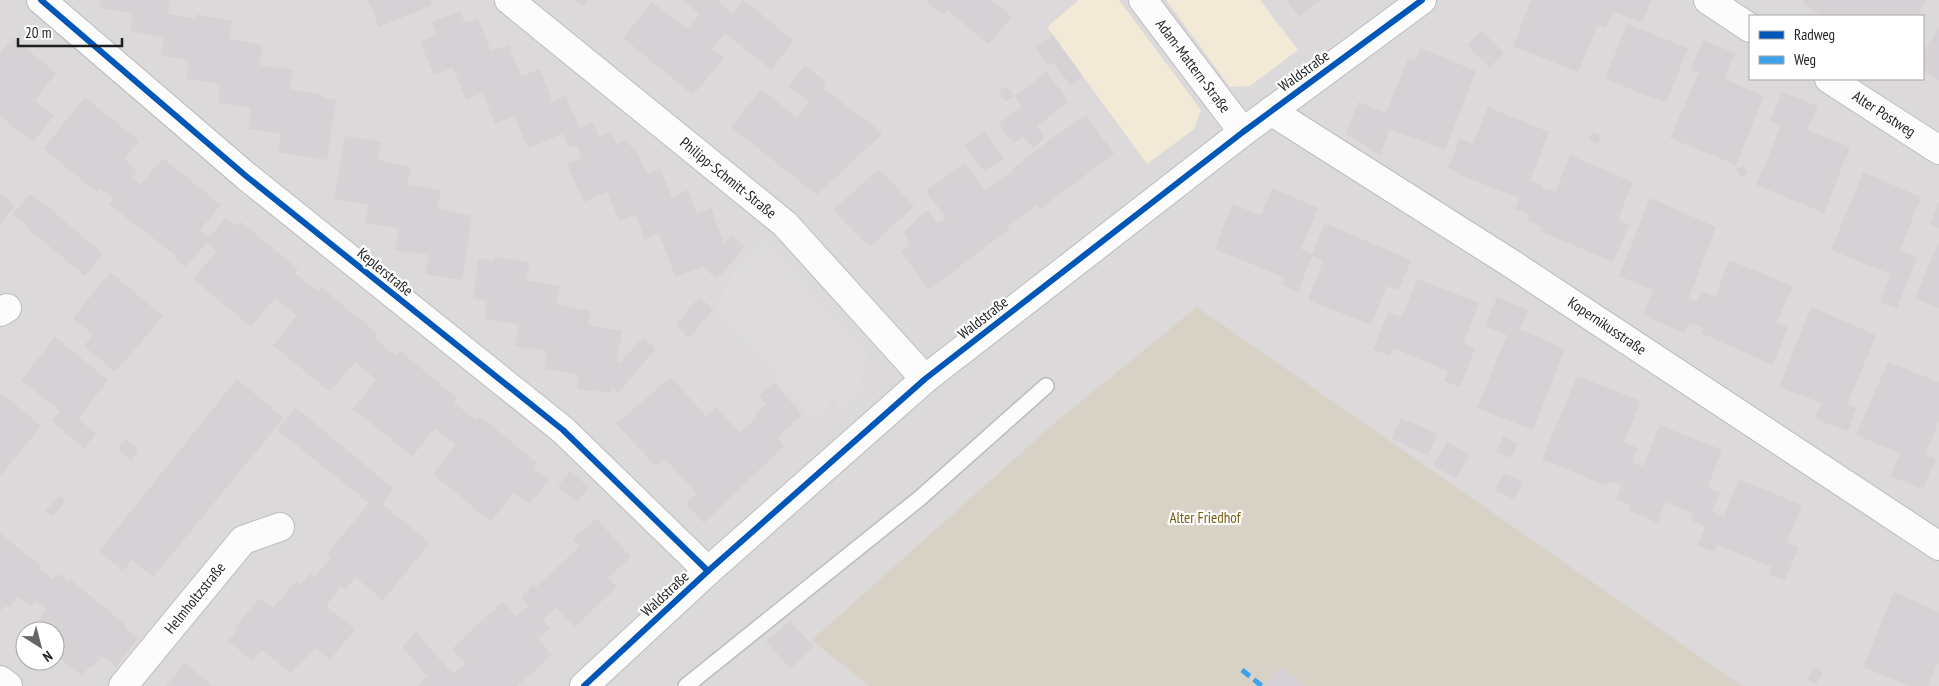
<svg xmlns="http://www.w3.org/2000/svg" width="1939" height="686" viewBox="0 0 1939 686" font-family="'PT Sans Narrow',sans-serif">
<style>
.residential{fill:#dcd9db;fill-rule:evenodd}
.cemetery{fill:#d8d2c6}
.park{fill:#f2e9d6}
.parking{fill:#dddbdc}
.building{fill:#d6d1d4}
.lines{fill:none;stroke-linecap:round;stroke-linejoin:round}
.service-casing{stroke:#bdbbbc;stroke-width:18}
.minor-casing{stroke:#bdbbbc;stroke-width:30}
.service{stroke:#fcfcfc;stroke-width:15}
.minor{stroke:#fcfcfc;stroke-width:28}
.quiet{stroke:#3da2ea;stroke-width:5;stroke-dasharray:10 5;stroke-linecap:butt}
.cycleway-casing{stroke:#fff;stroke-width:9}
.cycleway{stroke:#0057b8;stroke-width:6}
.labels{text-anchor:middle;stroke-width:4.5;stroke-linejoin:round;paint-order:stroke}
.street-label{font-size:15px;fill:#1f1f1f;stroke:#fff}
.park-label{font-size:15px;fill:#795b11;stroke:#fff}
</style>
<rect width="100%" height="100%" fill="#ede8eb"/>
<!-- residential -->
<path class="residential" d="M0,0h1939v686h-1939zM1750,16h173v63h-173zM25,631h30v30h-30z"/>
<!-- cemetery -->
<polygon class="cemetery" points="1197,307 1742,686 869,686 812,640 1058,420"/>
<!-- park -->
<g class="park">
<polygon points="1079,0 1119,0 1201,110 1194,129 1147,164 1047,27"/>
<polygon points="1166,0 1260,0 1298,50 1250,86 1230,87"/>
</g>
<!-- parking -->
<polygon class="parking" points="761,240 780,257 869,356 859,382 864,390 842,411 831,398 819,423 715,309 728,280"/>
<!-- building -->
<g class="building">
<polygon points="101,0 170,0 168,14 195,18 196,14 232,21 229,39 263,45 259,65 293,70 290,89 323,95 322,97 336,100 327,160 278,152 281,134 248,129 251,108 218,103 220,84 186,79 189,60 161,56 164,37 130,31 133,13 99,8"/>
<polygon points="368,0 430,0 432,5 379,27"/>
<polygon points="575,0 588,0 583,7"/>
<polygon points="682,0 717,0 733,13 744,0 794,41 771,70 725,33 713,49 724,58 693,95 623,38 652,2 687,29 700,14"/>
<polygon points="926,0 992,0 1012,17 988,44 948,10 943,15"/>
<polygon points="1287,0 1320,0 1299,16"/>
<polygon points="1531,0 1651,0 1642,23 1613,11 1606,28 1598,25 1578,72 1513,46"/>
<polygon points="1804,0 1927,0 1917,16 1823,16 1802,3"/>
<polygon points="460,11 465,23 478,18 491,51 509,45 521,76 540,69 552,101 566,95 579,128 593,122 599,137 611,132 616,144 625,141 636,150 647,174 660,168 672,197 688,190 697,214 711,208 724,244 731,235 745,247 717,279 703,267 675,277 659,233 645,239 635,215 619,221 607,192 584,202 567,164 582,158 577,145 569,148 563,134 528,148 514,116 495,124 482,93 466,100 453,68 434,75 420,42 437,35 432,22"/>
<polygon points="1627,24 1688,48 1666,103 1605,79"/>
<polygon points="1939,27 1939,81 1923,70 1923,52"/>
<polygon points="1482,31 1504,53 1490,67 1467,45"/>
<polygon points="1053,35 1083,77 1071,86 1053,62 1048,65 1036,47"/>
<polygon points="13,38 56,73 35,100 54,116 33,142 0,116 0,53"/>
<polygon points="1703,40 1735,53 1724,79 1764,96 1736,165 1670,138 1699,73 1691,70"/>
<polygon points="1421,48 1476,71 1445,150 1390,129 1380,155 1346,133 1358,102 1386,113 1408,59 1416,60"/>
<polygon points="805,65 826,82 822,88 883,133 817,195 731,127 761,89 797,117 810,102 789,86"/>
<polygon points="1047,72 1069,102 1037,126 1045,138 1033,148 1023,136 1014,144 998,124 1022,106 1014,96"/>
<polygon points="1006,86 1014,96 1006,102 998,92"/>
<polygon points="1782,92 1818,106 1807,130 1850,147 1824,213 1756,185 1781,126 1770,121"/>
<polygon points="85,97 139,141 124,159 138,171 132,177 141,184 163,158 221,205 200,230 210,237 226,217 237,226 241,222 298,269 295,273 318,292 321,287 378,334 374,338 396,356 400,351 457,398 454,403 476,420 480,416 537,463 534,468 549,480 530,504 514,492 491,522 433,474 456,445 435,428 412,456 353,409 376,380 355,362 330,392 273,345 297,316 275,298 251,327 193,279 217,251 207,242 186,267 175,258 176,256 109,204 114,199 100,188 97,192 43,149"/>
<polygon points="1488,107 1549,132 1530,180 1542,185 1541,189 1556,191 1570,155 1633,182 1618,219 1629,225 1613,262 1540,231 1542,227 1528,220 1530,215 1515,209 1519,198 1460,175 1461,173 1448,168 1460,138 1473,144"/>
<polygon points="1086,115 1114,154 1040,209 1037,205 1007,227 1009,229 929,290 901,252 910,245 904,232 927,210 938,223 946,218 926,191 965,163 985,190 1013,172 1011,170 1047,142"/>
<polygon points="984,131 1004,158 984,171 964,145"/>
<polygon points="1592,132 1601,135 1598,144 1589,140"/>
<polygon points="345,136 381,142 378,160 411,167 407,184 442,190 437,208 472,216 462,280 425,274 429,255 395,250 399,229 365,223 369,205 334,199"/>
<polygon points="1743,165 1749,173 1742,178 1736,170"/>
<polygon points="879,169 914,206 870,247 833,210"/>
<polygon points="1863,172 1921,197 1900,250 1917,257 1897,309 1880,302 1890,274 1831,250"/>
<polygon points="1272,188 1318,208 1301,249 1312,254 1325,223 1411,260 1399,290 1387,286 1371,325 1308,300 1323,261 1312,256 1298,292 1282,285 1285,278 1215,249 1232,204 1261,215"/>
<polygon points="0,193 15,206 0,224"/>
<polygon points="30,194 42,204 43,203 103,254 85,276 25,226 26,225 13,214"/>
<polygon points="1650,198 1716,227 1689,298 1697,302 1702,291 1715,297 1729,260 1793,286 1776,323 1788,327 1773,365 1701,333 1703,328 1689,323 1685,333 1642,315 1653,290 1619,276"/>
<polygon points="1939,201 1939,228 1930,224"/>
<polygon points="1939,241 1939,308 1915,298"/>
<polygon points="495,257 530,263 526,280 560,286 556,304 590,311 588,325 622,331 617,361 621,362 643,337 656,349 618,393 612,388 611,393 577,389 579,375 545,369 547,351 515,346 519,325 484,319 487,301 473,299 478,258 493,261"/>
<polygon points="110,272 163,316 126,360 125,359 115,371 84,346 93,334 73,318"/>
<polygon points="1418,279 1479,303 1463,343 1475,348 1460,387 1444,381 1448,371 1393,348 1390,356 1373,349 1388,312 1401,317"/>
<polygon points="699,297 713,309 689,338 676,325"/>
<polygon points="1497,297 1528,310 1520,329 1565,349 1533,430 1477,408 1507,335 1485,326"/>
<polygon points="1811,307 1876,335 1847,405 1856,408 1848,431 1815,419 1821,403 1779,387"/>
<polygon points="55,337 108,380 78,419 96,433 84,449 52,421 60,411 21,380"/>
<polygon points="1888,362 1939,382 1939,421 1925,455 1936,459 1923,489 1890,476 1900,453 1856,435"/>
<polygon points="1577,376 1641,401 1624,442 1637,448 1632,462 1643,466 1660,425 1722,450 1708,487 1720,493 1712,511 1724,516 1739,479 1802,505 1787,542 1799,547 1785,580 1769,574 1772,567 1745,556 1717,545 1714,552 1697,545 1706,526 1690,520 1693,513 1665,502 1658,523 1628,510 1630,505 1616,500 1622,485 1609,481 1607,486 1542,459"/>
<polygon points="671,377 706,416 716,407 740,433 757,417 755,413 766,404 759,395 774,382 802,415 777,437 784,446 704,523 686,504 697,494 664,458 656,466 616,424"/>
<polygon points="237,379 284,418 153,577 132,560 123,571 99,551"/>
<polygon points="0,392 41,426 0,476"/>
<polygon points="295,407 394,489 382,504 430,543 383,600 355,577 345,590 341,586 326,606 355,629 330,660 315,648 291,673 262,650 253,661 228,641 237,630 235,628 259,598 273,608 296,581 301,585 310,573 315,576 331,557 327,554 369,503 277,430"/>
<polygon points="1401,418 1437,434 1428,455 1392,439"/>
<polygon points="1503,436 1518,444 1511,458 1496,452"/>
<polygon points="126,439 138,450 131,460 118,449"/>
<polygon points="1447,442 1470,455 1455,479 1433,465"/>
<polygon points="570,471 589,487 577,503 558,486"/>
<polygon points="1504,473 1523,482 1514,499 1495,491"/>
<polygon points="59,495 66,501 52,516 45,511"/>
<polygon points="596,518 631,557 608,577 617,587 574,627 556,608 542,620 550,628 538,639 552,655 518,686 417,686 426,677 428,679 429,678 402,647 416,632 453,674 465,663 452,649 503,601 516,616 529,606 521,597 534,584 536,587 580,546 573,539"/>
<polygon points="0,533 41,566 39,569 53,579 58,574 69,582 71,580 126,625 124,628 138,638 116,667 102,656 93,667 89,667 82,676 57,656 55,655 55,631 36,631 39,627 39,620 47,610 36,601 31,607 18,596 10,606 4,607 0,611"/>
<polygon points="1894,592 1939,612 1939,660 1928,686 1909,686 1863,667"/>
<polygon points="790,621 814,646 791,669 766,642"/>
<polygon points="185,663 209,683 212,686 166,686"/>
<polygon points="1281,666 1306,686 1265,686"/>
<polygon points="1814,667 1823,673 1816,684 1807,679"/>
</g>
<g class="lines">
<defs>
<polyline id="service" points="686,686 920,498 1046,386"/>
<g id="minor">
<polyline points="41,0 246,176 563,430 708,571"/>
<polyline points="509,0 785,224 925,379"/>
<polyline points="1143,0 1243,132"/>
<polyline points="1708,0 1750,28"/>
<polyline points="1829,79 1939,150"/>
<polyline points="1271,111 1512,264 1939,546"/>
<polyline points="0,312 7,308"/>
<polyline points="0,680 8,686"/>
<polyline points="123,686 243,540 280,527"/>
<polyline points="584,686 708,571 925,379 1243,132 1422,0"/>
</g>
</defs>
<!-- service casing -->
<use href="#service" class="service-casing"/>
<!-- minor casing -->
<use href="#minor" class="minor-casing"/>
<!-- service -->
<use href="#service" class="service"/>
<!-- minor -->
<use href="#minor" class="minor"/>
<!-- quiet -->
<polyline class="quiet" points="1242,670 1262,686"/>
<defs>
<g id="cycleway">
<polyline points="41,0 246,176 563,430 708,571"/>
<polyline points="584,686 708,571 925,379 1243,132 1422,0"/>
</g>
</defs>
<!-- cycleway casing -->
<use href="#cycleway" class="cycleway-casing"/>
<!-- cycleway -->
<use href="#cycleway" class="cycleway"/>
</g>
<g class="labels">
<!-- street labels -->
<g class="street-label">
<text transform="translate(1193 66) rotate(53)" y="5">Adam-Mattern-Straße</text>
<text transform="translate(1304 71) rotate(-36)" y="5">Waldstraße</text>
<text transform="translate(1884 114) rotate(33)" y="5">Alter Postweg</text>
<text transform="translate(728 178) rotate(39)" y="5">Philipp-Schmitt-Straße</text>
<text transform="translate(385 272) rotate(39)" y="5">Keplerstraße</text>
<text transform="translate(983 318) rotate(-38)" y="5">Waldstraße</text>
<text transform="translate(1607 326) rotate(34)" y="5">Kopernikusstraße</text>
<text transform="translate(665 594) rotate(-43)" y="5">Waldstraße</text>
<text transform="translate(195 598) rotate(-51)" y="5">Helmholtzstraße</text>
</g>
<!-- park labels -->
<g class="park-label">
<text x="1205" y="523">Alter Friedhof</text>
</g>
</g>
<!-- legend -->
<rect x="1749" y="15" width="175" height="65" fill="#ffffff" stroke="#a5a5a5"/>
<rect x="1759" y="31" width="25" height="8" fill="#0057b8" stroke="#a5a5a5"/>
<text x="1794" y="40" font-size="15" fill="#1f1f1f">Radweg</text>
<rect x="1759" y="56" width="25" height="8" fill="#3da2ea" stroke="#a5a5a5"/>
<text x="1794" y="65" font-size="15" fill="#1f1f1f">Weg</text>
<!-- north arrow -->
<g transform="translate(40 646) rotate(144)"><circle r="24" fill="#ffffff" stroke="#a5a5a5"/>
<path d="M0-4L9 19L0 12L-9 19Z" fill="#676566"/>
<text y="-8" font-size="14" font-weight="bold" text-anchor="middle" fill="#1f1f1f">N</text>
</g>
<!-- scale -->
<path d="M18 38v8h104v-8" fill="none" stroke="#1f1f1f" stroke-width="2.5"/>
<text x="25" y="38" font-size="15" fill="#1f1f1f" stroke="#ffffff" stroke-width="4" paint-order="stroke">20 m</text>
</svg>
